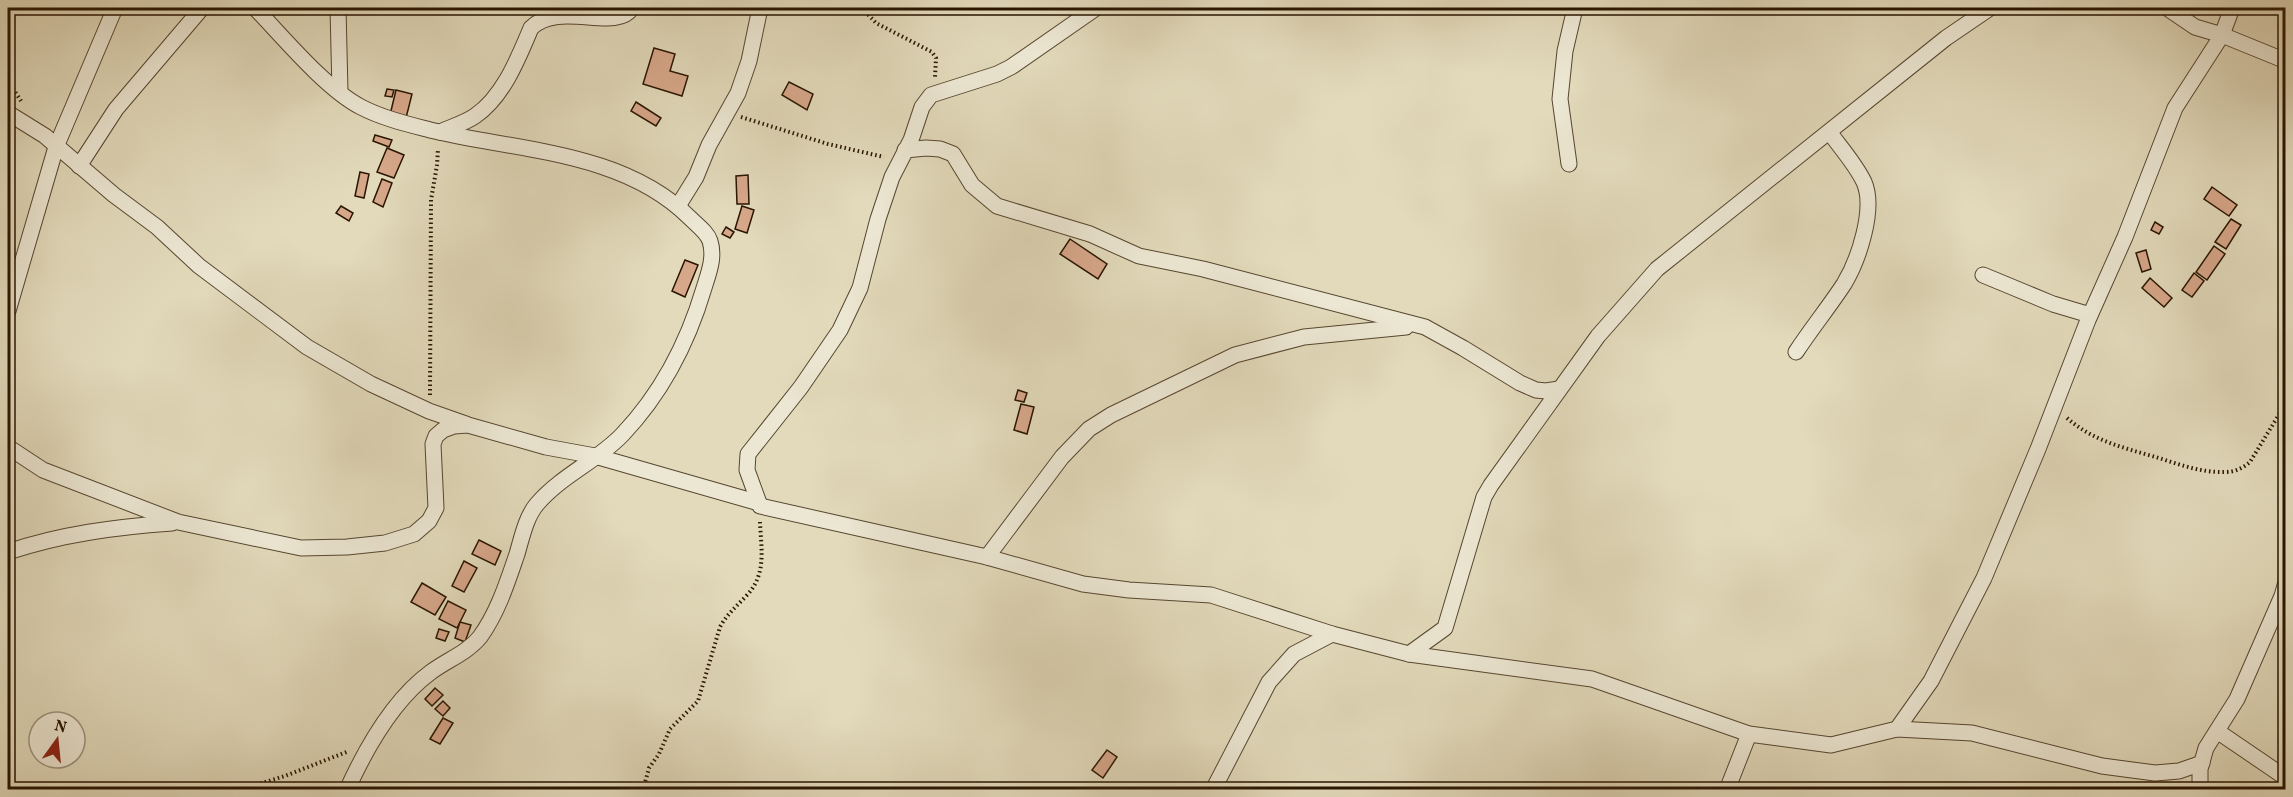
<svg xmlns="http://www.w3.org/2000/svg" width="2293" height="797" viewBox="0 0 2293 797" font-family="Vollkorn,serif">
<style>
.building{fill:#d7a78a;stroke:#291501;stroke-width:1.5}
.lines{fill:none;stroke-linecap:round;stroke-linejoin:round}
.street-casing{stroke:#574630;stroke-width:17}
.path{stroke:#291501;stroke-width:4;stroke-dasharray:1.5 3;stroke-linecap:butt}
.street{stroke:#ece7d3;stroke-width:15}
</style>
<rect width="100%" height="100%" fill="#e2dabb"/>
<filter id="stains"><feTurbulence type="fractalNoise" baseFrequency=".00333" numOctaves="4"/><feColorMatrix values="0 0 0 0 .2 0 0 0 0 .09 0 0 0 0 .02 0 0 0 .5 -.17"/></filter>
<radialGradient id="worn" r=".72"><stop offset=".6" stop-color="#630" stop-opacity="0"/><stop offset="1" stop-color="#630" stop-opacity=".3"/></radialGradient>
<!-- building -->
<g class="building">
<polygon points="654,48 675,54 670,71 688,76 682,96 643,84"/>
<polygon points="789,82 813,94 807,110 782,95"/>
<polygon points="387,89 394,90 392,97 385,96"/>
<polygon points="396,90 412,94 406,118 390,115"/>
<polygon points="636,102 661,118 656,126 631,111"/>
<polygon points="375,135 392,140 389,147 373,141"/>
<polygon points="387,148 404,155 394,178 377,172"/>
<polygon points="360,172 369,174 364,198 355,196"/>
<polygon points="748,175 749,204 737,204 736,176"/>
<polygon points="382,179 392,183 383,207 373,202"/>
<polygon points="2212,187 2237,205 2229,216 2204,199"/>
<polygon points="341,206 353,213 349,221 336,213"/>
<polygon points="742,206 754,210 747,233 735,229"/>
<polygon points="2231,219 2241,225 2226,249 2215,242"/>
<polygon points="2155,222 2163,227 2159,234 2151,230"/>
<polygon points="726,227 734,232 730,238 722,234"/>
<polygon points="1070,239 1107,264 1098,279 1060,254"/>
<polygon points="2214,246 2225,254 2207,280 2196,272"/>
<polygon points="2146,250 2151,269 2142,272 2136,253"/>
<polygon points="685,260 698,265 685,297 672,291"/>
<polygon points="2194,273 2204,281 2192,297 2182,290"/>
<polygon points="2150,278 2172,298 2164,307 2142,288"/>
<polygon points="1018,390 1027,393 1024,402 1015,400"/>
<polygon points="1021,404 1034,407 1027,434 1014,430"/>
<polygon points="479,540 501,551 495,565 472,554"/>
<polygon points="464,561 477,568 464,592 452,586"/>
<polygon points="422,583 446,597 435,615 411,602"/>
<polygon points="448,601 466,610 457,628 439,619"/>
<polygon points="460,622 471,625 465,642 455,638"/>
<polygon points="439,629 449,632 445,641 436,638"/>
<polygon points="435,688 443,695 432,706 425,699"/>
<polygon points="443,701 450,708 443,716 435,709"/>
<polygon points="443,718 453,723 440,744 430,739"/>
<polygon points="1107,750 1117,757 1103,778 1092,770"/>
</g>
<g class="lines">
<defs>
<g id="street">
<path d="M255,8c28,29 71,81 106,99 21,11 46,17 69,23 87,21 193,21 260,88 7,7 17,14 20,23 5,16 -1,31 -6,47 -16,54 -43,106 -82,147 -25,26 -60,40 -85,69 -11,13 -15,33 -20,50 -10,29 -19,58 -37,83 -13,16 -33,23 -49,35 -37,27 -65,76 -84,118"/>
<polyline points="338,8 340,92"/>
<polyline points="2167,8 2195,27 2222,35 2286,61"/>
<polyline points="8,113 45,136 114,195 157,227 199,266 307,347 371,384 429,411 466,424"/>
<path d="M440,132c11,-5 25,-9 35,-16 28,-19 43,-57 56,-88 28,-28 85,5 101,-20"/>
<polyline points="905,150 926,148 940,149 953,154 972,185 997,206 1090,234 1139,256 1203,269 1425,327 1463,348 1520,383 1536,390 1546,391 1559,389"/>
<polyline points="1569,164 1560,99 1565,51 1575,8"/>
<polyline points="79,166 116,109 202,8"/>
<polyline points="678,206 696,177 709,145 738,93 749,61 760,8"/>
<polyline points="1983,275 2053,304 2090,315"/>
<polyline points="8,311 56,147 115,8"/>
<path d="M1796,352c15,-23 33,-45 48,-68 14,-23 32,-75 20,-102 -8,-17 -23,-34 -34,-49"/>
<polyline points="8,447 43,470 178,522 301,548 347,547 385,543 414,534 429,521 436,508 433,444 436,436 443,430 454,426 468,425 546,447 595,456 759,503 760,506 987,557 1083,584 1129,590 1211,595 1332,634 1409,654 1592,679 1749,734 1831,745 1897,729 1931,681 1984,578 2038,449 2088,320 2125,237 2175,108 2222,35 2232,8"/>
<polyline points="759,503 747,470 748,454 801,387 840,330 860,288 878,219 892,177 911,140 922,107 931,95 997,74 1011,67 1096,8"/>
<path d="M8,552c53,-18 108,-25 164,-29"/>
<polyline points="987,557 1062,457 1089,429 1111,415 1235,355 1304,337 1406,327"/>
<polyline points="1409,654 1445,628 1484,497 1491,485 1598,336 1657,269 1946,38 1990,8"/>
<polyline points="1897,729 1972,733 2102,766 2155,773 2179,771 2202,763"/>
<polyline points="2217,731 2286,778"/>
<polyline points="1213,790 1269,682 1294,654 1332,634"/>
<polyline points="1727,790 1749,734"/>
<polyline points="2200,790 2200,769 2206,748 2237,699 2282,596 2286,582"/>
</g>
</defs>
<!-- street casing -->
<use href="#street" class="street-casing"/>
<!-- path -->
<g class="path">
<polyline points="862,8 876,23 932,52 936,58 935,77"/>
<polyline points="8,81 21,101"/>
<polyline points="741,117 828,144 884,157"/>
<polyline points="430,395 431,200 437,165 438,149"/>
<path d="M2067,418c25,22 54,29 85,38 24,7 48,17 73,16 10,0 18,-4 25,-10l36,-59"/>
<polyline points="239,790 285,776 349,751"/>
<path d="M643,790l6,-22 10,-14 11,-25 28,-28 22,-74c7,-13 17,-21 27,-32 20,-21 14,-47 13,-73"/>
</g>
<!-- street -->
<use href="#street" class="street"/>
</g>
<!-- margin -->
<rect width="2293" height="797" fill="none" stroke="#e2dabb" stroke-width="30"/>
<rect x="9" y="9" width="2275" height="779" fill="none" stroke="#291501" stroke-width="3"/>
<rect x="15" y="15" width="2263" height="767" fill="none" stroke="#291501" stroke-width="1.5"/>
<!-- north arrow -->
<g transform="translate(57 740) rotate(15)"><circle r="28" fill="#ece7d3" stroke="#9e937f" stroke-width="1.5"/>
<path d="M0-4.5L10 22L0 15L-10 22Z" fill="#8f2418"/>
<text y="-9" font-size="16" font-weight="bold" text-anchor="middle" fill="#291501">N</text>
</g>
<rect width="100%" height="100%" filter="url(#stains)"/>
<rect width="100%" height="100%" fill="url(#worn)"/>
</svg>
